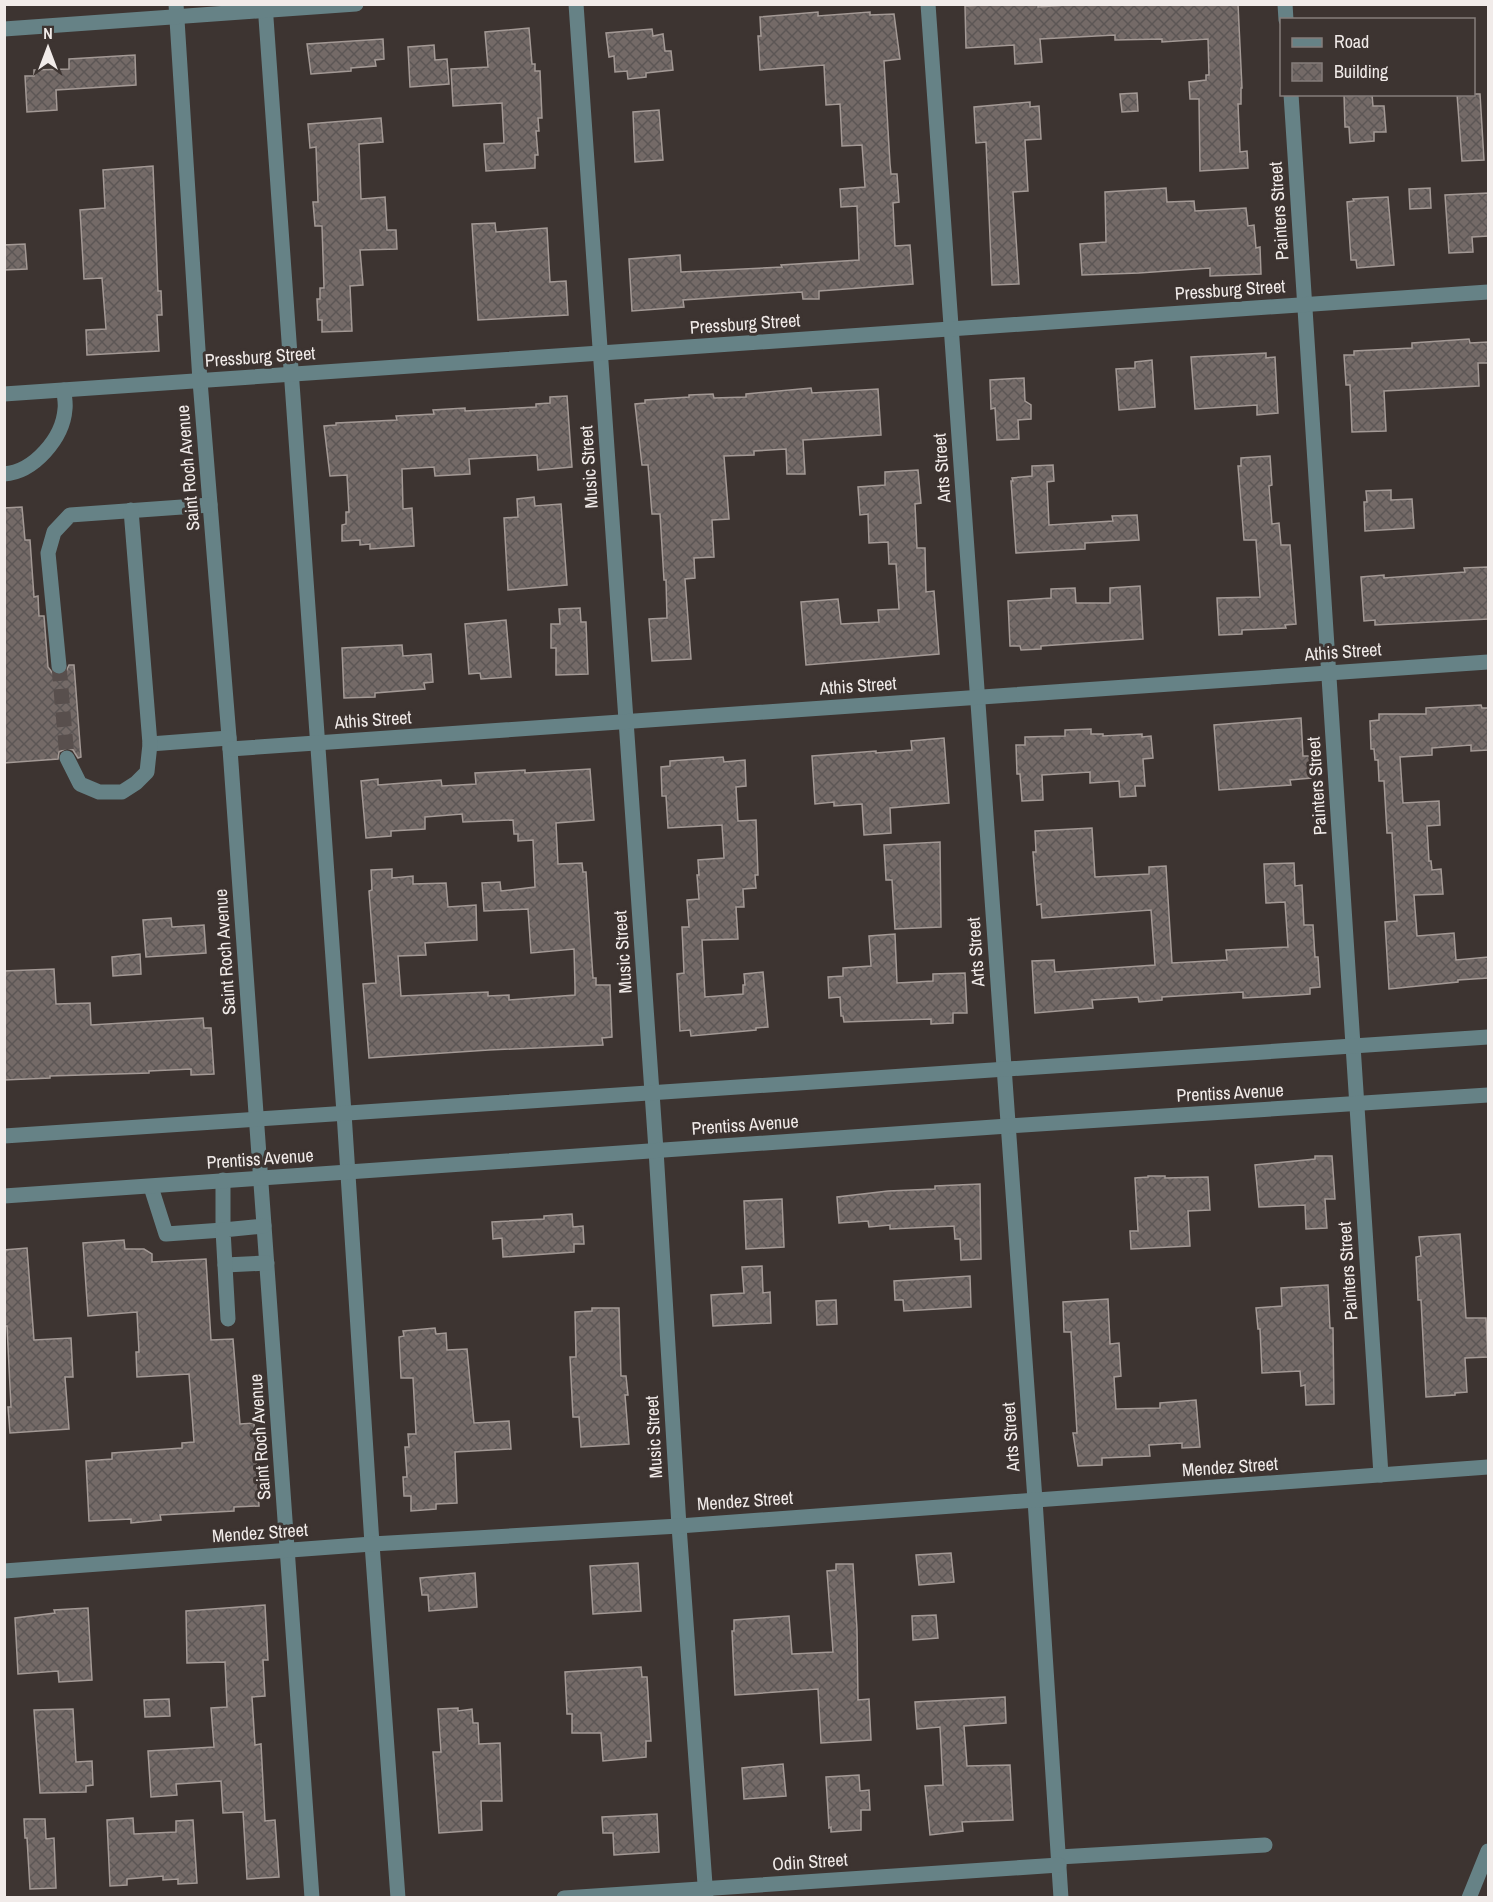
<svg xmlns="http://www.w3.org/2000/svg" width="1493" height="1902" viewBox="0 0 1493 1902" font-family="'Archivo Narrow',sans-serif">
<style>
.building{fill:url(#building-cross-hatch);stroke:#a39995;stroke-width:1.5}
.lines{fill:none;stroke-linecap:round;stroke-linejoin:round}
.minor-tunnel{stroke:#584f4d;stroke-width:15;stroke-dasharray:15 8;stroke-linecap:butt}
.minor{stroke:#668286;stroke-width:15}
.labels{text-anchor:middle;stroke-width:6;stroke-linejoin:round;paint-order:stroke}
.street-label{font-size:18px;fill:#f1ebe9;stroke:#3d3431}
</style>
<defs>
<pattern id="building-cross-hatch" width="8" height="8" patternUnits="userSpaceOnUse" patternTransform="scale(1.5)"><rect width="8" height="8" fill="#746a67"/><path d="M0 0l8 8M0 8l8-8" fill="none" stroke="#5c5655"/></pattern>
</defs>
<rect width="100%" height="100%" fill="#3d3431"/>
<!-- building -->
<g class="building">
<polygon points="998,4 1038,4 1038,7 1083,4 1238,4 1242,88 1241,88 1241,104 1238,104 1240,152 1247,151 1248,168 1200,171 1199,99 1190,99 1189,82 1206,80 1206,75 1209,75 1208,39 1162,42 1162,39 1115,40 1115,35 1040,39 1042,62 1015,64 1014,45 966,48 965,6"/>
<polygon points="818,12 818,16 870,12 870,15 894,14 900,59 884,61 890,164 891,174 897,174 899,202 893,203 895,246 910,245 913,284 819,291 819,299 803,299 802,292 683,300 684,307 632,311 629,259 680,255 681,272 782,267 781,265 859,260 857,206 841,207 840,189 865,187 862,145 842,146 840,104 826,105 824,65 760,70 758,36 761,36 760,17"/>
<polygon points="529,28 532,64 535,64 535,71 540,71 542,118 538,118 539,131 536,131 538,155 535,155 535,168 486,171 484,144 504,143 502,103 453,106 451,69 488,67 485,32"/>
<polygon points="652,29 653,36 663,34 665,51 671,51 673,70 646,73 646,77 628,79 627,71 615,72 614,56 609,57 606,33"/>
<polygon points="383,39 384,59 375,60 376,66 351,68 351,71 311,74 307,44"/>
<polygon points="434,45 435,60 447,59 449,84 410,87 408,47"/>
<polygon points="135,55 136,85 56,90 57,110 27,112 25,76 34,76 34,70 69,69 69,59"/>
<polygon points="1137,93 1138,111 1122,112 1120,94"/>
<polygon points="1344,94 1372,94 1373,106 1384,106 1386,132 1374,132 1374,141 1350,143 1349,127 1345,127"/>
<polygon points="1457,94 1480,94 1484,160 1462,161"/>
<polygon points="1030,102 1030,107 1039,106 1041,139 1025,140 1028,191 1013,192 1019,284 992,285 986,142 976,143 974,107"/>
<polygon points="659,110 663,160 635,162 633,112"/>
<polygon points="381,118 383,142 359,144 361,199 385,197 387,230 396,230 397,249 360,250 363,285 350,286 352,331 322,332 322,320 318,320 317,299 320,299 320,288 324,288 322,226 315,226 313,202 318,202 316,147 310,148 308,124"/>
<polygon points="153,166 158,291 161,291 162,315 157,315 159,351 87,355 86,330 106,329 102,278 84,279 80,210 105,208 103,170"/>
<polygon points="1166,188 1167,202 1194,201 1195,211 1246,208 1248,226 1254,225 1256,248 1260,247 1261,274 1210,276 1210,268 1139,273 1082,275 1080,244 1106,242 1105,192"/>
<polygon points="1430,188 1431,208 1410,209 1409,189"/>
<polygon points="1488,193 1488,236 1472,237 1473,252 1449,253 1445,195"/>
<polygon points="1388,197 1394,265 1357,268 1356,260 1351,260 1347,202 1354,201 1353,199"/>
<polygon points="495,223 496,232 547,228 550,282 566,281 568,315 478,320 472,224"/>
<polygon points="25,244 27,269 4,270 4,245"/>
<polygon points="1469,339 1470,343 1488,342 1488,363 1478,363 1479,386 1384,391 1386,431 1352,432 1350,385 1346,385 1344,355 1354,355 1354,351 1412,348 1412,343"/>
<polygon points="1266,353 1266,358 1275,357 1278,413 1257,415 1257,405 1195,409 1191,357"/>
<polygon points="1152,360 1155,407 1119,410 1116,369 1135,368 1135,362"/>
<polygon points="1024,378 1025,401 1031,405 1031,419 1018,420 1019,439 997,440 995,408 991,409 990,380"/>
<polygon points="811,388 812,393 878,389 881,435 803,440 805,474 787,474 786,449 754,451 754,455 724,456 729,519 712,520 714,557 694,558 695,578 685,579 691,659 652,661 649,619 667,618 666,580 664,580 660,514 652,514 648,465 642,465 635,404 645,403 645,400 689,397 689,395 713,394 714,398 746,397 746,394"/>
<polygon points="567,396 572,467 538,470 537,455 469,459 470,474 435,476 434,467 402,469 403,509 412,508 414,546 370,549 370,544 360,545 360,540 342,541 342,525 346,524 346,512 349,512 347,475 330,476 324,426 336,425 336,423 397,420 396,416 434,414 433,410 465,408 465,411 536,407 536,404 550,403 550,397"/>
<polygon points="1270,456 1272,485 1269,486 1272,524 1279,523 1281,545 1290,545 1296,624 1285,625 1286,628 1242,630 1242,634 1219,635 1217,598 1260,597 1256,540 1244,540 1238,466 1241,466 1241,458"/>
<polygon points="1053,465 1054,481 1047,482 1049,525 1113,521 1112,516 1137,515 1139,540 1085,543 1085,549 1016,553 1011,481 1013,481 1012,478 1032,476 1032,466"/>
<polygon points="918,470 921,503 915,504 917,548 925,548 926,592 934,591 939,654 806,665 801,602 838,599 841,624 879,622 878,610 899,609 896,564 889,564 888,542 869,543 868,514 860,515 858,487 885,485 885,472"/>
<polygon points="1391,490 1391,500 1412,499 1414,528 1365,531 1364,502 1367,502 1366,491"/>
<polygon points="534,497 535,506 561,504 567,585 508,590 504,518 518,517 517,499"/>
<polygon points="22,507 25,540 30,540 34,597 38,596 39,616 44,616 48,667 54,675 59,676 65,674 69,665 74,665 81,757 78,758 73,750 67,748 59,752 58,759 4,763 4,508"/>
<polygon points="1488,567 1488,619 1375,625 1375,620 1364,621 1361,577 1384,575 1384,578 1465,572 1464,568"/>
<polygon points="1140,586 1143,639 1041,646 1041,649 1021,650 1020,646 1010,646 1008,601 1051,598 1051,589 1075,588 1076,603 1110,603 1110,588"/>
<polygon points="580,608 581,622 586,622 588,674 556,675 556,648 551,648 551,624 560,624 559,609"/>
<polygon points="506,620 511,677 481,679 480,673 469,674 465,624"/>
<polygon points="402,645 403,656 431,654 433,682 424,683 425,689 375,693 375,697 344,698 342,648"/>
<polygon points="1481,705 1482,708 1488,708 1488,750 1471,751 1471,745 1432,748 1432,755 1400,757 1403,803 1439,801 1440,825 1427,826 1429,861 1431,861 1432,870 1441,869 1443,894 1414,895 1417,936 1454,933 1456,960 1488,957 1488,978 1458,980 1458,982 1389,989 1385,922 1397,921 1392,833 1387,833 1384,781 1379,781 1378,760 1375,760 1374,749 1371,749 1370,721 1379,720 1379,714 1426,714 1426,708"/>
<polygon points="1301,718 1303,756 1310,756 1311,778 1290,780 1291,785 1219,790 1214,725"/>
<polygon points="1091,729 1091,734 1103,734 1103,736 1142,734 1142,737 1151,736 1153,758 1143,759 1145,786 1135,786 1136,796 1120,797 1119,781 1090,783 1090,772 1042,775 1043,800 1022,801 1020,774 1017,774 1016,745 1025,745 1025,737 1065,736 1065,730"/>
<polygon points="944,738 949,803 890,808 891,833 864,835 862,804 834,806 834,802 815,804 812,756 876,751 876,753 912,750 911,741"/>
<polygon points="723,757 724,762 745,760 746,786 736,787 738,821 756,820 758,875 755,875 756,888 743,889 744,907 736,907 738,939 702,940 705,997 743,994 743,985 745,985 744,974 763,972 768,1027 756,1028 756,1030 691,1036 690,1030 680,1031 677,974 684,973 682,927 689,927 687,900 699,899 697,875 699,875 698,860 724,858 722,825 668,828 666,796 662,796 661,767 670,766 670,761"/>
<polygon points="590,769 594,820 556,823 558,864 582,863 583,872 586,872 593,978 596,978 596,985 610,985 612,1037 602,1038 603,1045 489,1050 369,1058 363,984 376,983 369,891 372,890 371,870 392,869 392,878 413,876 413,884 446,883 448,907 476,905 477,940 425,943 426,955 398,956 401,996 488,992 488,996 509,995 509,1000 575,995 575,986 574,949 531,953 528,909 484,911 482,883 500,882 501,891 535,887 533,840 518,841 518,834 514,834 513,820 463,822 462,814 425,817 425,829 391,831 391,836 366,838 361,781 378,779 378,785 441,780 442,786 476,784 475,773 525,770 525,773"/>
<polygon points="1092,828 1095,877 1149,874 1149,867 1166,866 1172,963 1227,960 1226,950 1288,947 1285,902 1266,903 1264,864 1294,863 1295,886 1302,885 1304,925 1313,925 1315,957 1318,957 1320,987 1310,988 1310,994 1281,996 1243,998 1243,992 1162,997 1162,1000 1139,1002 1138,997 1092,1000 1093,1008 1035,1013 1032,961 1054,960 1055,972 1155,965 1151,910 1042,918 1041,904 1037,905 1033,852 1036,852 1035,831"/>
<polygon points="940,842 941,927 895,929 892,880 886,880 884,845"/>
<polygon points="171,918 172,927 204,925 206,953 146,957 143,920"/>
<polygon points="895,934 897,983 933,981 933,974 965,973 967,1013 953,1013 953,1023 931,1024 931,1019 844,1022 843,1016 841,1016 840,997 829,998 828,977 843,976 843,968 871,966 869,936"/>
<polygon points="140,954 141,974 113,976 112,957"/>
<polygon points="54,969 56,1004 90,1003 91,1025 203,1018 204,1028 211,1028 214,1074 191,1075 191,1069 149,1071 149,1073 50,1076 50,1078 4,1080 4,971"/>
<polygon points="1315,1156 1332,1156 1335,1199 1325,1199 1327,1228 1306,1229 1305,1205 1259,1207 1255,1165 1315,1159"/>
<polygon points="1148,1176 1165,1176 1165,1178 1208,1177 1210,1210 1188,1211 1190,1246 1131,1249 1130,1231 1138,1231 1135,1178 1148,1177"/>
<polygon points="980,1184 981,1259 961,1260 960,1239 955,1239 954,1226 890,1229 890,1225 869,1227 868,1221 839,1223 837,1197 888,1191 935,1189 935,1186"/>
<polygon points="782,1199 784,1247 746,1249 744,1201"/>
<polygon points="572,1214 573,1227 583,1226 584,1244 574,1244 574,1252 503,1257 502,1238 493,1239 492,1222 544,1219 544,1216"/>
<polygon points="1460,1234 1466,1318 1486,1318 1488,1357 1465,1358 1467,1392 1455,1393 1455,1395 1426,1397 1421,1300 1418,1300 1416,1257 1421,1256 1419,1237"/>
<polygon points="124,1240 125,1249 144,1249 152,1254 152,1262 206,1259 211,1340 233,1339 240,1424 254,1423 259,1506 234,1507 234,1511 160,1515 161,1520 131,1523 131,1519 89,1521 86,1461 112,1459 112,1453 182,1448 182,1443 194,1442 189,1374 137,1377 136,1352 139,1352 137,1312 88,1316 83,1243"/>
<polygon points="27,1248 34,1340 71,1338 73,1377 65,1377 69,1429 10,1433 8,1407 11,1407 7,1326 4,1326 4,1250"/>
<polygon points="762,1266 763,1293 770,1292 771,1323 713,1326 711,1295 744,1293 742,1267"/>
<polygon points="970,1276 971,1307 904,1311 903,1300 895,1300 894,1281"/>
<polygon points="1328,1285 1330,1328 1333,1328 1334,1404 1306,1405 1305,1385 1301,1386 1300,1371 1262,1373 1260,1329 1258,1329 1256,1308 1282,1306 1281,1288"/>
<polygon points="1108,1299 1110,1344 1119,1343 1121,1376 1114,1377 1116,1409 1160,1408 1160,1403 1196,1400 1200,1447 1182,1448 1182,1443 1149,1445 1150,1456 1102,1458 1102,1465 1078,1466 1073,1433 1077,1433 1071,1332 1064,1332 1063,1302"/>
<polygon points="836,1300 837,1324 817,1325 816,1301"/>
<polygon points="592,1308 619,1308 621,1376 626,1376 628,1395 625,1395 629,1444 581,1447 579,1417 573,1417 570,1357 576,1357 575,1312 592,1311"/>
<polygon points="435,1328 436,1334 446,1333 447,1350 467,1349 474,1423 509,1421 511,1449 455,1452 457,1503 436,1504 436,1509 411,1511 411,1496 404,1496 403,1477 407,1477 405,1447 409,1447 408,1434 416,1434 413,1378 401,1378 399,1337 404,1336 403,1331"/>
<polygon points="951,1553 954,1582 919,1585 916,1555"/>
<polygon points="638,1563 641,1611 593,1614 590,1566"/>
<polygon points="836,1564 853,1564 857,1629 858,1700 869,1699 871,1740 821,1743 818,1689 735,1695 732,1631 734,1631 734,1620 789,1616 792,1654 833,1652 827,1571 836,1570"/>
<polygon points="475,1573 477,1607 429,1611 428,1595 422,1595 420,1578"/>
<polygon points="265,1605 268,1660 263,1660 265,1696 252,1697 255,1745 261,1744 265,1821 275,1820 279,1877 247,1879 243,1812 223,1813 221,1781 176,1784 177,1795 151,1797 148,1751 214,1747 211,1708 227,1707 225,1662 187,1663 186,1611"/>
<polygon points="88,1608 92,1680 59,1682 58,1671 18,1674 15,1618 55,1613 54,1610"/>
<polygon points="936,1615 938,1638 913,1640 912,1616"/>
<polygon points="641,1667 642,1677 647,1677 651,1741 646,1741 646,1757 603,1761 601,1733 572,1733 572,1714 567,1714 565,1672"/>
<polygon points="1005,1697 1006,1723 964,1726 967,1766 1010,1765 1013,1820 962,1822 963,1831 930,1835 925,1786 943,1785 940,1727 917,1729 915,1702"/>
<polygon points="169,1699 170,1716 145,1717 144,1700"/>
<polygon points="458,1708 458,1711 472,1709 473,1723 478,1723 479,1744 500,1743 502,1801 481,1801 482,1830 439,1833 433,1752 441,1752 438,1709"/>
<polygon points="73,1709 76,1762 92,1761 93,1785 86,1786 86,1792 40,1793 34,1710"/>
<polygon points="783,1764 786,1796 744,1799 742,1768"/>
<polygon points="859,1775 860,1791 869,1790 870,1810 861,1810 861,1830 831,1832 831,1827 829,1828 826,1777"/>
<polygon points="657,1814 659,1852 614,1855 613,1833 603,1833 602,1817"/>
<polygon points="133,1818 134,1834 176,1832 176,1821 193,1820 197,1883 178,1884 178,1879 163,1880 163,1876 127,1879 127,1885 110,1886 107,1820"/>
<polygon points="24,1819 45,1819 46,1839 54,1838 56,1888 30,1889 27,1838 25,1838"/>
</g>
<g class="lines">
<!-- minor-tunnel -->
<polyline class="minor-tunnel" points="59,666 67,758"/>
<!-- minor -->
<g class="minor">
<polyline points="176,4 200,381 230,749 312,1898"/>
<polyline points="265,4 344,1113 372,1544 398,1898"/>
<polyline points="576,4 656,1150 679,1526 706,1898"/>
<polyline points="928,4 1035,1500 1061,1898"/>
<polyline points="1285,4 1286,20"/>
<polyline points="4,29 356,4"/>
<polyline points="1291,94 1381,1475"/>
<polyline points="4,394 1488,292"/>
<path d="M4,474c30,-2 59,-36 61,-65 1,-6 -1,-13 -1,-19"/>
<polyline points="59,666 48,553 54,532 70,515 210,505"/>
<polyline points="150,744 229,738"/>
<polyline points="230,749 1488,662"/>
<polyline points="67,758 80,784 99,792 122,792 136,783 147,772 150,744 131,510"/>
<polyline points="4,1136 1488,1037"/>
<polyline points="151,1187 166,1234 223,1230 223,1180"/>
<polyline points="4,1196 1008,1126 1488,1095"/>
<polyline points="225,1265 267,1263"/>
<polyline points="228,1319 223,1230 264,1226"/>
<polyline points="4,1571 372,1544 679,1526 1488,1467"/>
<polyline points="1059,1857 1265,1845"/>
<polyline points="564,1898 1059,1865"/>
<polyline points="1469,1898 1488,1851"/>
</g>
</g>
<g class="labels">
<!-- street labels -->
<g class="street-label">
<text transform="translate(1279 211) rotate(-94)" y="6">Painters Street</text>
<text transform="translate(1230 290) rotate(-4)" y="6">Pressburg Street</text>
<text transform="translate(745 324) rotate(-4)" y="6">Pressburg Street</text>
<text transform="translate(260 357) rotate(-4)" y="6">Pressburg Street</text>
<text transform="translate(589 467) rotate(-94)" y="6">Music Street</text>
<text transform="translate(188 468) rotate(-95)" y="6">Saint Roch Avenue</text>
<text transform="translate(942 468) rotate(-94)" y="6">Arts Street</text>
<text transform="translate(1343 652) rotate(-4)" y="6">Athis Street</text>
<text transform="translate(858 686) rotate(-4)" y="6">Athis Street</text>
<text transform="translate(373 720) rotate(-4)" y="6">Athis Street</text>
<text transform="translate(1317 786) rotate(-94)" y="6">Painters Street</text>
<text transform="translate(225 952) rotate(-94)" y="6">Saint Roch Avenue</text>
<text transform="translate(623 952) rotate(-94)" y="6">Music Street</text>
<text transform="translate(976 952) rotate(-94)" y="6">Arts Street</text>
<text transform="translate(1230 1093) rotate(-3)" y="6">Prentiss Avenue</text>
<text transform="translate(745 1125) rotate(-4)" y="6">Prentiss Avenue</text>
<text transform="translate(260 1159) rotate(-4)" y="6">Prentiss Avenue</text>
<text transform="translate(1348 1271) rotate(-94)" y="6">Painters Street</text>
<text transform="translate(260 1437) rotate(-94)" y="6">Saint Roch Avenue</text>
<text transform="translate(654 1437) rotate(-93)" y="6">Music Street</text>
<text transform="translate(1011 1437) rotate(-94)" y="6">Arts Street</text>
<text transform="translate(1230 1467) rotate(-4)" y="6">Mendez Street</text>
<text transform="translate(745 1501) rotate(-4)" y="6">Mendez Street</text>
<text transform="translate(260 1533) rotate(-4)" y="6">Mendez Street</text>
<text transform="translate(810 1862) rotate(-4)" y="6">Odin Street</text>
</g>
</g>
<!-- border -->
<rect width="1493" height="1902" fill="none" stroke="#f1ebe9" stroke-width="12"/>
<!-- legend -->
<rect x="1280" y="18" width="195" height="78" fill="#3d3431" stroke="#857d7b" stroke-width="1.5"/>
<rect x="1292" y="38" width="30" height="9" fill="#668286" stroke="#857d7b" stroke-width="1.5"/>
<text x="1334" y="48" font-size="18" fill="#f1ebe9">Road</text>
<rect x="1292" y="63" width="30" height="18" fill="url(#building-cross-hatch)" stroke="#857d7b" stroke-width="1.5"/>
<text x="1334" y="78" font-size="18" fill="#f1ebe9">Building</text>
<!-- north arrow -->
<g transform="translate(48 48)" stroke="#3d3431" stroke-width="4.5" paint-order="stroke">
<path d="M0-4.5L10 22L0 15L-10 22Z" fill="#f1ebe9"/>
<text y="-9" font-size="16" font-weight="bold" text-anchor="middle" fill="#f1ebe9">N</text>
</g>
</svg>
